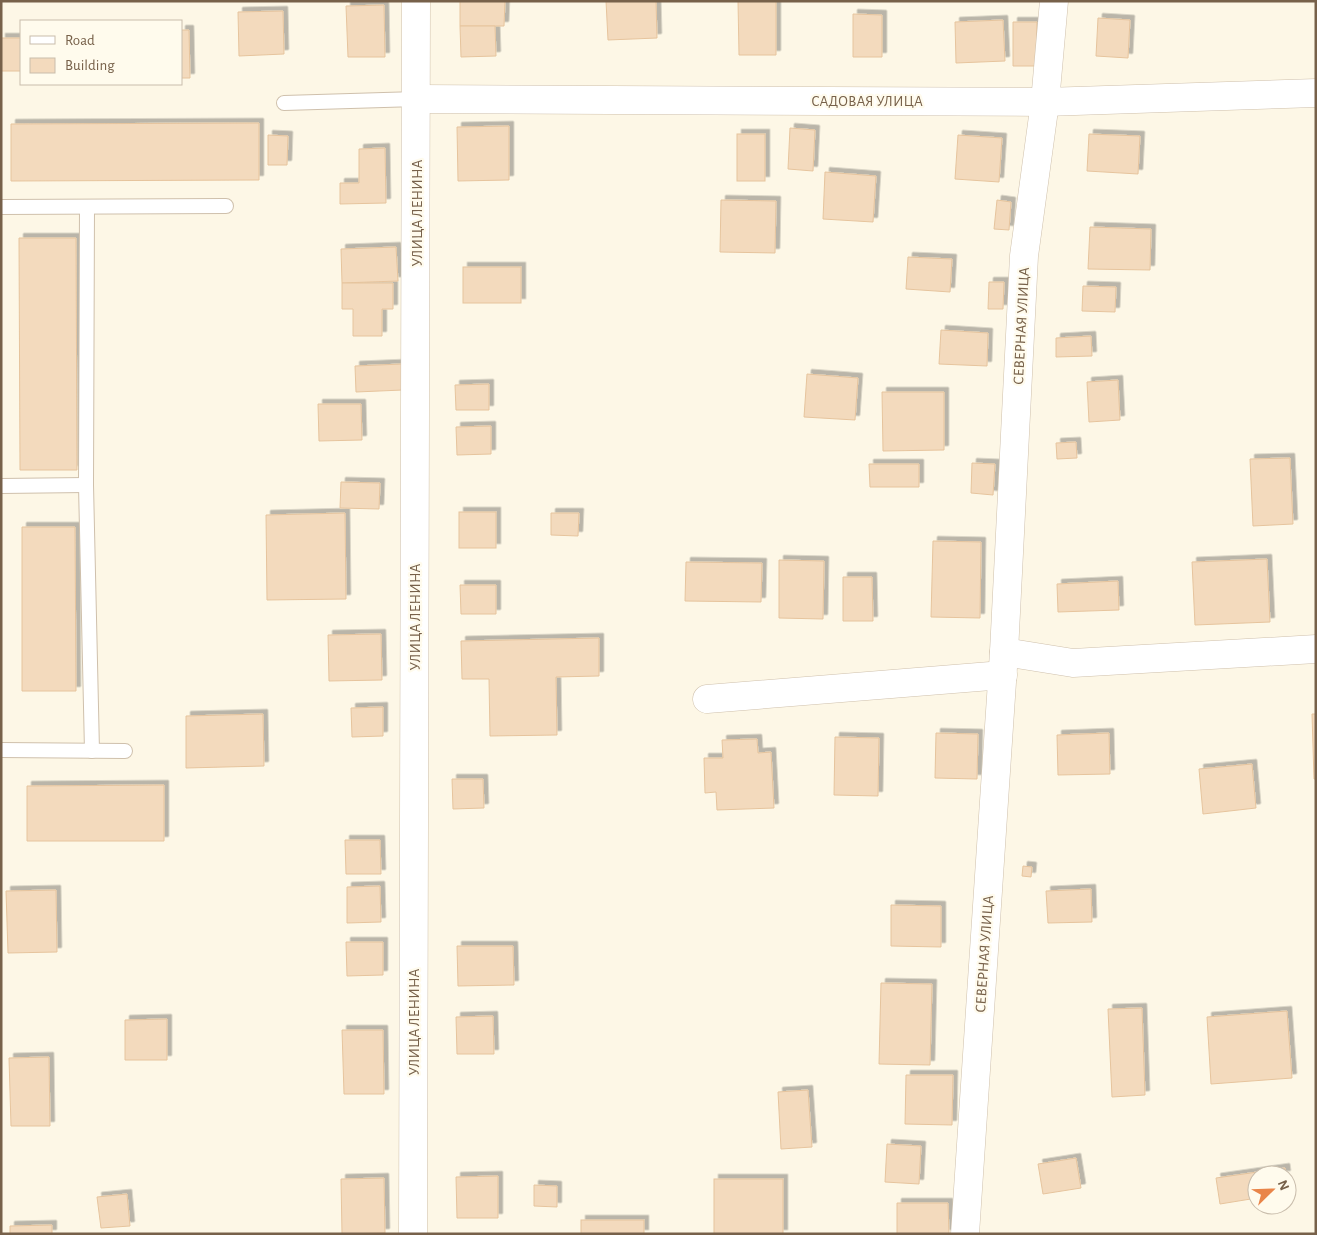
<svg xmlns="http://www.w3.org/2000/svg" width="1317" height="1235" viewBox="0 0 1317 1235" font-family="'Alegreya Sans',sans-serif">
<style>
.building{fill:#f3dabd;stroke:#e6c49d;filter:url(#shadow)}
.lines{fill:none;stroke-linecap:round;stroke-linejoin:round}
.lane-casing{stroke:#cfc0ac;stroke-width:16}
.street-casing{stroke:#cfc0ac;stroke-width:29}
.lane{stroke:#fff;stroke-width:14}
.street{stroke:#fff;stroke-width:28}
.labels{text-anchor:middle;stroke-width:4.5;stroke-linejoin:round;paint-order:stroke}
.street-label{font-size:15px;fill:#77614a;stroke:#fffbed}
</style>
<defs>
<filter id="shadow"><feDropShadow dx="4.5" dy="-4.5" stdDeviation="0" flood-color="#0004"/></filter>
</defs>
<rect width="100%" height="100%" fill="#fdf7e6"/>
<!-- building -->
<g class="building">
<polygon points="460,1 505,1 504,26 460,26"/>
<polygon points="606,1 656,1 657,38 608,40"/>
<polygon points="738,1 776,1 776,55 739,55"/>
<polygon points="384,5 385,57 348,57 346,6"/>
<polygon points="283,11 284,54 239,56 238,12"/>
<polygon points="853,14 882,15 882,57 853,57"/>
<polygon points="1098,18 1130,20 1128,58 1096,56"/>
<polygon points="1003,20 1005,61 956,63 955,22"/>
<polygon points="1013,22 1037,22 1036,66 1013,66"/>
<polygon points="460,26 495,26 496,56 461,57"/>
<polygon points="181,30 189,30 190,78 181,78"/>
<rect x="1" y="38" width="20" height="33"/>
<polygon points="259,123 259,180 11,181 11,124"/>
<polygon points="509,126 509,180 458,181 457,127"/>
<polygon points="790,128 815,130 813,171 788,169"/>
<rect x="737" y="134" width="28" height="47"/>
<polygon points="1089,134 1140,136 1138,174 1087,171"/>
<polygon points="268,135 288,136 287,165 268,165"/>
<polygon points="958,135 1002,138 999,182 955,179"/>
<polygon points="385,148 386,203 340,204 340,183 359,183 359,149"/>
<polygon points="825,172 876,176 873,222 823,219"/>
<polygon points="721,200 776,201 775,253 720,252"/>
<polygon points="997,200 1011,202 1009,230 994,229"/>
<polygon points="1090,227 1151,229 1150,270 1088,269"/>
<polygon points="19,238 76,238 77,470 20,470"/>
<polygon points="396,247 398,281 342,283 341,249"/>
<polygon points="908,257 952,259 950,292 906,289"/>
<rect x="463" y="267" width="58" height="36"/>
<polygon points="989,282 1004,282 1003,309 988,309"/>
<polygon points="342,283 393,283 393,309 382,309 382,336 353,336 353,309 342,309"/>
<polygon points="1083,286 1116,287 1115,312 1082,311"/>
<polygon points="941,330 988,333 987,366 939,364"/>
<polygon points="1091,336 1092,356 1056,357 1056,338"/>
<polygon points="402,364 403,390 356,392 355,366"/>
<polygon points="807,374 858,378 855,420 804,417"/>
<polygon points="1118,380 1120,420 1089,422 1087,382"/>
<polygon points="489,384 489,410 456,410 455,385"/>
<polygon points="882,392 944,392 944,450 883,451"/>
<polygon points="318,404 361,404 362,440 319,441"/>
<polygon points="491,426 491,454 457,455 456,427"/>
<polygon points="1076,442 1077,458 1057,459 1056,443"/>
<polygon points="1290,458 1293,524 1253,526 1250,459"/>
<polygon points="972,463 995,464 993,495 971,493"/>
<polygon points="869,464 919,464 919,487 870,487"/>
<polygon points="341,482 380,483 379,509 340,508"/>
<rect x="459" y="512" width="37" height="36"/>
<polygon points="345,513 346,599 267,600 266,515"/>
<polygon points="551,513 579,513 578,536 551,535"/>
<polygon points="22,527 75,527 76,691 22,691"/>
<polygon points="933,541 981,542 980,618 931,617"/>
<polygon points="1267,559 1270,622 1195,625 1192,562"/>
<polygon points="779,560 824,561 823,619 779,618"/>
<polygon points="686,562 762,563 761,602 685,601"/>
<polygon points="843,577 872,577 873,621 843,621"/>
<polygon points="1118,581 1119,610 1058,612 1057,584"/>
<polygon points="460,585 496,585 496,614 461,614"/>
<polygon points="381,634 382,680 329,681 328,635"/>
<polygon points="599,638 599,676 556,677 557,735 490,736 489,679 462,679 461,641"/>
<polygon points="383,707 383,736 352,737 351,708"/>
<polygon points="263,714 264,766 186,768 186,716"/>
<polygon points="1312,714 1316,714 1316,779 1314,779"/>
<polygon points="936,733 978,734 977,779 935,778"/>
<polygon points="1109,733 1110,774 1058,775 1057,735"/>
<polygon points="835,737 879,738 878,796 834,795"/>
<polygon points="757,739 758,753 771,752 774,808 717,810 716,792 705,793 704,758 723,758 722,740"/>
<polygon points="1252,764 1256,808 1203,814 1199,769"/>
<polygon points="452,779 483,779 484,808 453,809"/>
<polygon points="164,785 164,841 27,841 27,786"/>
<polygon points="345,840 380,840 381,874 346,874"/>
<polygon points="1023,866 1032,867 1031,877 1022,876"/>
<polygon points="380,886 381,922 347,923 347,887"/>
<polygon points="1091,889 1092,922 1048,923 1046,891"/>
<polygon points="56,890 57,952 8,953 6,891"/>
<polygon points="891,905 941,906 941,947 891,946"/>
<polygon points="346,942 383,942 383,975 347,976"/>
<polygon points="457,946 513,946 514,985 458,986"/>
<polygon points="881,983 932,984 930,1065 879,1064"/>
<polygon points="1142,1008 1145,1095 1112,1097 1108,1009"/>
<polygon points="1287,1011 1292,1078 1211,1084 1207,1017"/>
<polygon points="493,1016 494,1054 457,1054 456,1017"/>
<polygon points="167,1019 167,1060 125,1060 125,1020"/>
<polygon points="342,1030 383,1030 384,1094 344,1094"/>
<polygon points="49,1057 50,1126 11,1126 9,1058"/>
<polygon points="906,1075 953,1075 952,1125 905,1124"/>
<polygon points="808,1090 812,1147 781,1149 778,1092"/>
<polygon points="887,1144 921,1146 919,1184 885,1182"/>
<polygon points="1076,1158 1081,1188 1043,1194 1038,1164"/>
<polygon points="1285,1168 1286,1175 1257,1175 1257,1198 1220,1204 1216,1178"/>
<polygon points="498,1176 498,1218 457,1218 456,1177"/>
<polygon points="384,1178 385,1233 342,1234 341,1179"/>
<rect x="714" y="1179" width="69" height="55"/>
<polygon points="534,1185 557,1186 557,1207 534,1206"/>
<polygon points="127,1194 130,1226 101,1228 97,1197"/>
<polygon points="897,1203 948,1203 949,1234 897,1234"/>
<rect x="581" y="1220" width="63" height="14"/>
<polygon points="52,1225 52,1234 10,1234 10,1226"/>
</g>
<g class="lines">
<defs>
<g id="lane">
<polyline points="284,103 417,99"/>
<polyline points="1,207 226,206"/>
<polyline points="87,207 86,485 92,751"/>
<polyline points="1,486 86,485"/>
<polyline points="1,750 125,751"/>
</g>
<g id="street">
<polyline points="417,99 1045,102 1316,93"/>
<polyline points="1004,652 1073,663 1316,649"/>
<polyline points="707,699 1003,675"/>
<polyline points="413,1234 416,1"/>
<polyline points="965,1234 1004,652 1024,256 1045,102 1054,1"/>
</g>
</defs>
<!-- lane casing -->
<use href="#lane" class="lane-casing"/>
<!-- street casing -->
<use href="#street" class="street-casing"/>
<!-- lane -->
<use href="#lane" class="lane"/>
<!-- street -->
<use href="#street" class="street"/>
</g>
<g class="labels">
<!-- street labels -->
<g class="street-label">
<text x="867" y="106">САДОВАЯ УЛИЦА</text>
<text transform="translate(417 213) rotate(-90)" y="5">УЛИЦА ЛЕНИНА</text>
<text transform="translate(1021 326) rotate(-87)" y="5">СЕВЕРНАЯ УЛИЦА</text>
<text transform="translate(415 617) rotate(-90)" y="5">УЛИЦА ЛЕНИНА</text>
<text transform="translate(984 954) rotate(-86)" y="5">СЕВЕРНАЯ УЛИЦА</text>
<text transform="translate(414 1022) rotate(-90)" y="5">УЛИЦА ЛЕНИНА</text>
</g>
</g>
<!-- border -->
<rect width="1317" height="1235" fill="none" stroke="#77614a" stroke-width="5"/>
<!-- legend -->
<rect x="20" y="20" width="162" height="65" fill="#fffbed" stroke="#c9bdac"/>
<rect x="30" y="36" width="25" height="8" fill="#ffffff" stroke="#c9bdac"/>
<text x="65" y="45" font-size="15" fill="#77614a">Road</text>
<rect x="30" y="58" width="25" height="15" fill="#f3dabd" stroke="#c9bdac"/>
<text x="65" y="70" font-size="15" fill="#77614a">Building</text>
<!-- north arrow -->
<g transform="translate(1272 1190) rotate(67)"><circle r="24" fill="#fffbed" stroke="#c9bdac"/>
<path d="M0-4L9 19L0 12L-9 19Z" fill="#e98549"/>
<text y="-8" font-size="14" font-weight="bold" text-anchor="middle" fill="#77614a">N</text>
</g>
</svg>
